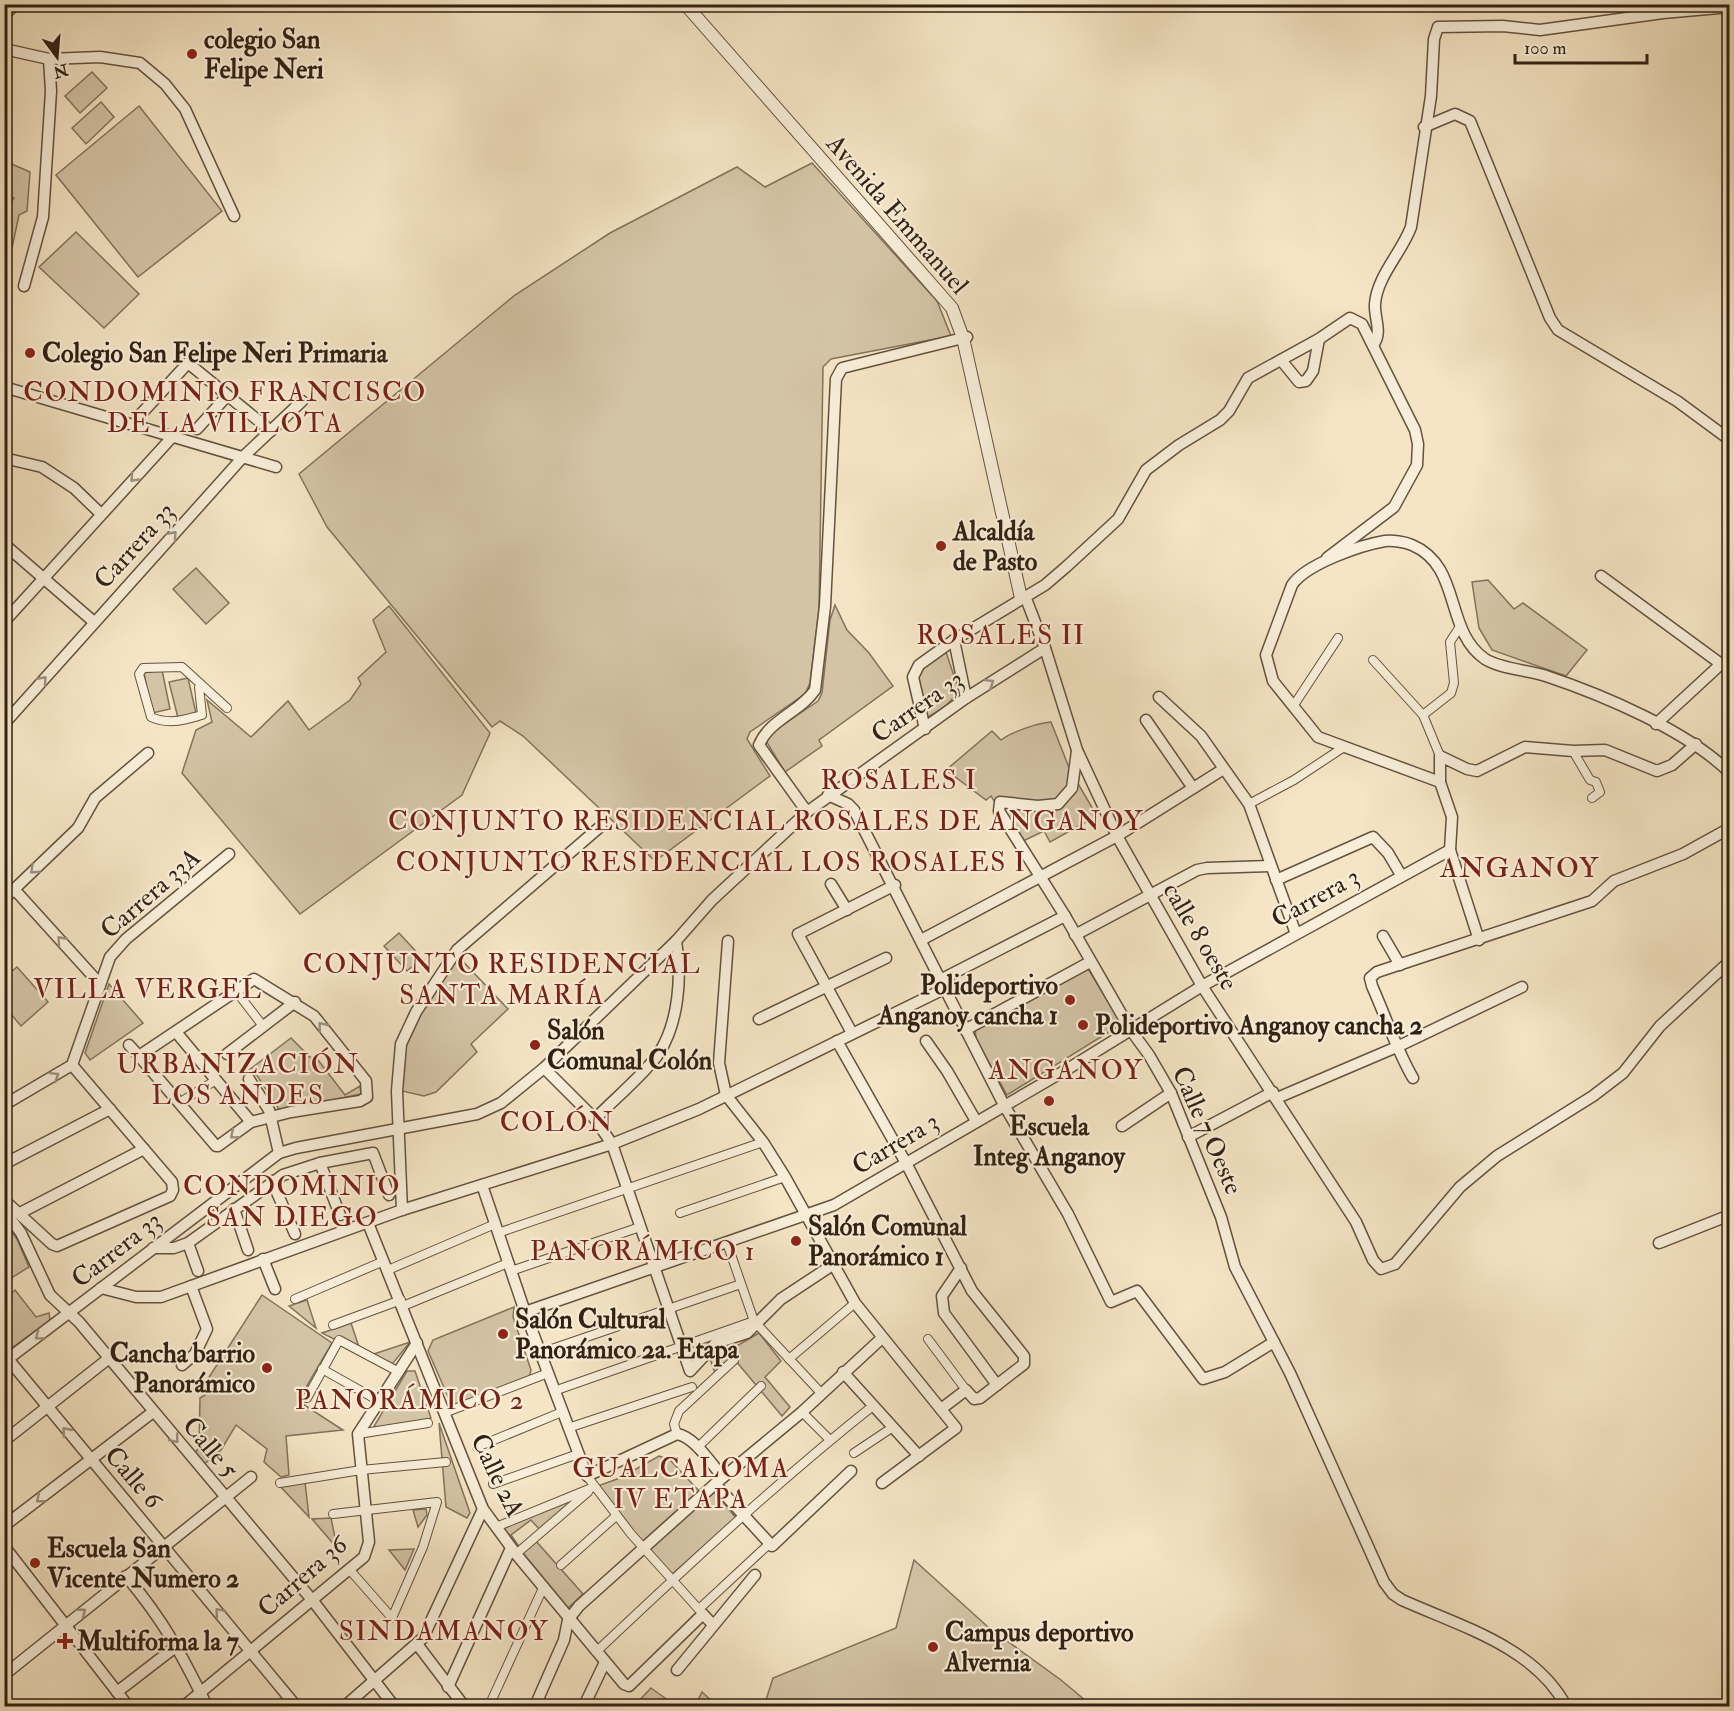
<svg xmlns="http://www.w3.org/2000/svg" width="1734" height="1711" viewBox="0 0 1734 1711" font-family="'IM FELL Double Pica',serif">
<style>
.green{fill:#d4c4a6;stroke:#83725c;stroke-width:1.5}
.lines{fill:none;stroke-linecap:round;stroke-linejoin:round}
.pedestrian-casing{stroke:#63523f;stroke-width:10}
.minor-casing{stroke:#63523f;stroke-width:13}
.tertiary-casing{stroke:#63523f;stroke-width:14}
.secondary-casing{stroke:#322113;stroke-width:16}
.pedestrian{stroke:#f8eed9;stroke-width:8}
.minor{stroke:#f8eed9;stroke-width:10}
.tertiary{stroke:#f8eed9;stroke-width:12}
.secondary{stroke:#f8eed9;stroke-width:14}
.oneway{stroke:#9f9280}
.poi-dot{fill:#8f2418;stroke:#f8eed9;stroke-width:2}
.labels{text-anchor:middle;stroke-width:4.5;stroke-linejoin:round;paint-order:stroke}
.poi-label{font-size:26px;font-weight:bold;fill:#322113;stroke:#f8eed9;text-anchor:start}
.street-label{font-size:26px;fill:#322113;stroke:#f8eed9}
.neighbourhood-label{font-size:27px;letter-spacing:1.5px;fill:#7a1f14;stroke:#f8eed9}
.quarter-label{font-size:28px;letter-spacing:1.5px;fill:#7a1f14;stroke:#f8eed9}
</style>
<rect width="100%" height="100%" fill="#f5e5c4"/>
<filter id="stains"><feTurbulence type="fractalNoise" baseFrequency=".00333" numOctaves="4"/><feColorMatrix values="0 0 0 0 .2 0 0 0 0 .09 0 0 0 0 .02 0 0 0 .5 -.17"/></filter>
<radialGradient id="worn" r=".72"><stop offset=".6" stop-color="#630" stop-opacity="0"/><stop offset="1" stop-color="#630" stop-opacity=".3"/></radialGradient>
<!-- green -->
<g class="green">
<polygon points="92,72 107,88 80,113 65,96"/>
<polygon points="101,102 114,117 86,144 72,128"/>
<polygon points="139,106 222,211 138,277 56,175"/>
<polygon points="5,161 30,172 27,211 19,215 12,248 5,241 5,211 14,198 5,193"/>
<polygon points="812,163 937,301 951,336 831,359 823,367 819,609 810,683 805,694 750,732 747,739 770,776 655,861 523,736 500,721 492,727 327,527 299,474 515,295 610,233 737,167 765,187"/>
<polygon points="76,232 139,294 104,328 39,267"/>
<polygon points="196,568 229,603 206,624 173,589"/>
<polygon points="1488,580 1514,609 1523,603 1587,650 1566,676 1492,650 1479,628 1472,582"/>
<polygon points="835,605 847,630 869,653 893,686 819,740 822,746 785,772 766,741 768,735 818,701 822,693 830,620"/>
<polygon points="389,606 490,733 462,795 300,914 182,773 196,730 212,722 207,700 251,737 288,701 309,730 350,700 361,684 358,678 386,652 373,620"/>
<polygon points="945,649 959,691 946,706 925,719 917,672"/>
<polygon points="162,670 170,709 152,713 144,673"/>
<polygon points="188,678 196,713 178,718 169,682"/>
<path d="M1051,722l19,48 27,46 -47,26 -6,-11 -23,11 -30,-46 -5,4 -40,-30 46,-39 9,9c11,-8 36,-17 50,-18z"/>
<polygon points="399,933 422,958 407,971 384,946"/>
<polygon points="457,955 508,1009 471,1044 477,1052 436,1092 424,1096 402,1091 403,1046 410,1030"/>
<polygon points="17,967 48,1002 21,1026 5,1007 5,977"/>
<polygon points="1087,967 1122,1024 1007,1095 976,1039 975,1027"/>
<polygon points="109,984 143,1023 90,1060 85,1053"/>
<polygon points="291,1038 311,1058 315,1056 345,1095 360,1086 361,1094 280,1111 256,1074 250,1079 245,1073"/>
<polygon points="5,1222 17,1239 29,1267 5,1282"/>
<polygon points="15,1290 36,1317 49,1313 50,1320 5,1353 8,1344 5,1339 5,1299"/>
<polygon points="262,1295 332,1343 298,1401 343,1430 286,1436 289,1475 281,1477 264,1462 267,1449 236,1425 221,1450 203,1465 194,1455 199,1447 200,1398 205,1395 202,1388"/>
<polygon points="307,1300 316,1328 289,1306"/>
<polygon points="514,1307 513,1317 531,1370 529,1378 453,1408 428,1351 433,1340"/>
<polygon points="351,1323 361,1353 322,1333"/>
<polygon points="759,1333 781,1361 765,1377 790,1407 782,1416 735,1360 731,1359 715,1373 709,1356 718,1348 735,1347"/>
<polygon points="410,1342 389,1368 368,1356"/>
<polygon points="407,1371 415,1371 431,1418 416,1423 373,1428"/>
<polygon points="439,1423 470,1513 467,1518 446,1507"/>
<polygon points="659,1456 670,1460 699,1491 642,1542 595,1487 620,1478"/>
<polygon points="305,1482 309,1517 279,1485"/>
<polygon points="715,1492 736,1518 671,1575 648,1550"/>
<polygon points="581,1494 540,1530 531,1520 511,1535 520,1548 517,1552 501,1527"/>
<polygon points="426,1509 427,1515 418,1527 413,1510"/>
<polygon points="331,1518 337,1548 312,1519"/>
<polygon points="535,1540 583,1594 568,1608 522,1552"/>
<polygon points="414,1549 405,1570 389,1550"/>
<polygon points="914,1560 988,1627 1061,1680 1092,1706 764,1706 773,1678 896,1628"/>
<polygon points="651,1688 676,1706 634,1706"/>
<polygon points="702,1692 717,1706 695,1706"/>
</g>
<g class="lines">
<defs>
<g id="pedestrian">
<polyline points="1373,660 1423,715 1440,756"/>
<path d="M205,688l-6,-1 3,28c-19,5 -33,10 -51,2l-12,-43 4,-6 39,-1 45,41"/>
<polyline points="1294,705 1338,638"/>
<polyline points="1423,715 1451,693 1454,683 1450,642 1459,628"/>
<polyline points="1573,751 1590,780 1596,782 1600,792 1592,798"/>
<polyline points="1249,804 1294,780 1344,747"/>
<polyline points="236,991 263,1026"/>
<polyline points="179,1103 216,1080"/>
<polyline points="680,1213 785,1177"/>
<polyline points="498,1233 763,1142"/>
<polyline points="727,1243 754,1321 821,1393"/>
<polyline points="388,1270 495,1224"/>
<polyline points="511,1271 640,1227"/>
<polyline points="295,1299 384,1261"/>
<polyline points="403,1306 508,1263"/>
<polyline points="333,1325 401,1300"/>
<polyline points="928,1339 966,1390"/>
<polyline points="540,1353 741,1284"/>
<polyline points="789,1359 855,1303"/>
<polyline points="322,1369 379,1401"/>
<polyline points="554,1391 754,1321"/>
<polyline points="307,1398 339,1340 399,1372"/>
<polyline points="802,1412 830,1440"/>
<polyline points="444,1413 548,1373"/>
<polyline points="568,1428 692,1387"/>
<polyline points="358,1434 428,1423"/>
<polyline points="677,1434 674,1424 679,1411 734,1360"/>
<polyline points="477,1447 562,1412"/>
<polyline points="697,1448 761,1386"/>
<polyline points="854,1453 893,1427"/>
<polyline points="587,1476 631,1534 703,1614"/>
<polyline points="280,1483 361,1470 446,1462"/>
<polyline points="493,1484 578,1454"/>
<polyline points="333,1514 437,1502 423,1547 392,1618 349,1569"/>
<polyline points="496,1527 594,1487"/>
<polyline points="516,1554 588,1492"/>
<polyline points="561,1565 616,1516"/>
<polyline points="699,1609 769,1544"/>
<path d="M596,1652c90,-85 181,-170 278,-247"/>
<polyline points="489,1706 543,1588"/>
</g>
<g id="minor">
<polyline points="4,49 49,59 100,57 140,63 165,84 185,109 234,216"/>
<polyline points="1424,127 1455,114 1470,121 1550,318 1558,330 1677,401 1730,440"/>
<polyline points="24,286 43,217 51,91 49,59"/>
<path d="M1373,345c10,-12 1,-27 2,-41 2,-28 27,-52 36,-77l20,-131 3,-57 4,-12 65,-1 37,4 123,-17 67,-6"/>
<polyline points="1281,360 1299,382 1306,381 1313,371 1319,339"/>
<polyline points="4,387 276,467"/>
<polyline points="141,414 188,363 271,431"/>
<polyline points="197,429 227,396"/>
<polyline points="4,458 42,467 74,488 101,514"/>
<polyline points="4,544 94,622"/>
<polyline points="1601,576 1721,664 1656,724"/>
<polyline points="1025,596 1045,648 1077,750 1117,836 1202,986 1356,1222 1373,1260 1381,1269 1395,1264 1460,1187 1497,1156 1593,1096 1623,1073 1660,1026 1730,961"/>
<polyline points="4,622 174,435"/>
<polyline points="954,640 966,698"/>
<polyline points="1159,697 1201,736 1249,804 1296,934"/>
<polyline points="1146,720 1193,788"/>
<polyline points="4,724 243,457 302,401"/>
<polyline points="925,729 913,677 919,665 954,640 1045,585 1066,567 1118,519 1146,470 1179,445 1220,420 1229,411 1248,378 1319,339 1350,318 1362,324 1415,430 1418,444 1417,465 1394,507 1327,558"/>
<path d="M1077,751l-5,37 -14,16 -20,2 -38,-4 -1,9 66,105 65,113 19,26 22,38 50,124 14,50 55,106 94,209 9,12 9,6c58,26 133,47 164,106"/>
<polyline points="1440,782 1440,756 1467,769 1477,771 1525,747 1573,751 1605,750 1657,771 1672,765 1696,744"/>
<polyline points="828,795 848,804 854,810 1004,1105 1068,1214 1111,1302 1137,1291 1203,1379 1225,1372 1274,1342"/>
<path d="M807,812l-48,-67c10,-25 41,-33 56,-55l10,-84 11,-227 6,-11 125,-31"/>
<polyline points="1276,880 1373,837 1388,853 1401,875"/>
<polyline points="831,884 847,910"/>
<polyline points="14,889 100,984"/>
<polyline points="4,899 78,828 95,798 148,753"/>
<polyline points="1075,935 1197,870 1207,868 1270,866"/>
<polyline points="1383,936 1400,965"/>
<polyline points="921,940 1117,836 1222,770"/>
<path d="M1479,940l-29,-90 2,-33 -12,-35 -122,-45 -45,-56 -7,-26 26,-70c14,-21 69,-40 93,-44 7,-1 20,1 27,4 50,21 32,86 73,114 16,10 43,11 61,17 57,19 142,55 184,97"/>
<polyline points="728,941 719,1063 726,1095 763,1142 785,1177 855,1303 956,1428 882,1483"/>
<polyline points="940,980 1065,916"/>
<polyline points="759,1019 886,958"/>
<polyline points="965,1030 1090,962"/>
<polyline points="176,1032 251,1122"/>
<polyline points="852,1033 798,934 895,885"/>
<polyline points="837,1041 906,1163 972,1291 1024,1356 1024,1364 980,1398 974,1399 966,1390 941,1409"/>
<polyline points="926,1041 947,1071 976,1121"/>
<polyline points="129,1045 139,1056 216,1146 218,1146 251,1122 291,1112 360,1101 367,1097 366,1081 314,1016 254,979 139,1056"/>
<polyline points="227,1054 295,1002"/>
<polyline points="544,1068 595,1119 612,1144 690,1371 716,1343 747,1333 781,1299 834,1264"/>
<path d="M1413,1078c-16,-27 -28,-63 -41,-92l-2,-8 7,-6 215,-71 22,-20 69,-27 47,-26"/>
<polyline points="249,1079 269,1110 279,1153"/>
<polyline points="1277,1098 1399,1046 1522,987"/>
<polyline points="4,1105 72,1065 110,957 126,939 229,854"/>
<path d="M595,1119c17,-18 52,-47 64,-66 20,-31 23,-78 17,-112"/>
<polyline points="1122,1126 1171,1093"/>
<polyline points="1188,1137 1273,1092"/>
<polyline points="320,1163 340,1215"/>
<polyline points="4,1164 110,1109"/>
<polyline points="272,1181 295,1234"/>
<path d="M482,1185l43,127 62,164 90,-42c18,3 34,30 46,43"/>
<polyline points="4,1200 52,1244 57,1246 170,1196 173,1190 172,1182 72,1065"/>
<polyline points="234,1209 248,1250"/>
<polyline points="4,1210 21,1233 50,1295 79,1322 313,1601 394,1706"/>
<polyline points="402,1210 397,1091 401,1044 416,1012 457,950 601,826"/>
<polyline points="20,1213 144,1149"/>
<polyline points="368,1223 483,1509 516,1554 624,1684 629,1686 703,1614 713,1625"/>
<polyline points="188,1243 198,1271"/>
<polyline points="1659,1243 1730,1215"/>
<polyline points="153,1248 174,1248 188,1243 283,1175 320,1163 373,1153 389,1195"/>
<polyline points="263,1259 275,1289"/>
<polyline points="961,1268 942,1296 944,1313 997,1385"/>
<polyline points="101,1288 136,1297 161,1297 402,1210 612,1144 699,1109 944,989"/>
<polyline points="525,1312 834,1205 1066,1070 1202,986 1450,850"/>
<polyline points="8,1359 296,1706"/>
<polyline points="4,1362 279,1153 296,1148 477,1114 501,1103 544,1068 676,941 712,900 807,812 966,698 1045,648"/>
<polyline points="182,1365 195,1354 207,1329 191,1286"/>
<polyline points="843,1372 919,1456"/>
<polyline points="4,1441 108,1359"/>
<polyline points="715,1484 772,1546 851,1471"/>
<polyline points="4,1526 153,1412"/>
<polyline points="4,1546 128,1706"/>
<path d="M126,1576c38,45 56,79 81,130"/>
<polyline points="417,1644 464,1706"/>
<polyline points="677,1670 755,1575"/>
<polyline points="4,1675 251,1477"/>
<polyline points="448,1687 511,1548"/>
<polyline points="117,1692 178,1645"/>
<polyline points="4,1705 6,1706"/>
<polyline points="184,1706 364,1557 369,1542 358,1434 417,1343"/>
<polyline points="345,1706 423,1638 483,1509"/>
<polyline points="535,1706 564,1640 568,1620 579,1606 715,1484 802,1412 882,1338"/>
<polyline points="584,1706 605,1662"/>
</g>
<polyline id="tertiary" points="685,4 952,308 963,338 1021,598"/>
<polyline id="secondary" points="4,13 13,4"/>
</defs>
<!-- pedestrian casing -->
<use href="#pedestrian" class="pedestrian-casing"/>
<!-- minor casing -->
<use href="#minor" class="minor-casing"/>
<!-- tertiary casing -->
<use href="#tertiary" class="tertiary-casing"/>
<!-- secondary casing -->
<use href="#secondary" class="secondary-casing"/>
<!-- pedestrian -->
<use href="#pedestrian" class="pedestrian"/>
<!-- minor -->
<use href="#minor" class="minor"/>
<!-- tertiary -->
<use href="#tertiary" class="tertiary"/>
<!-- secondary -->
<use href="#secondary" class="secondary"/>
</g>
<!-- one-way arrows -->
<defs><path id="oneway-chevron" d="M-2-3.5L2.5 0L-2 3.5" fill="none" stroke-width="1.6" stroke-linecap="round" stroke-linejoin="round" transform="scale(1.5)"/></defs>
<g class="oneway">
<use href="#oneway-chevron" transform="translate(134 478) rotate(133)"/>
<use href="#oneway-chevron" transform="translate(173 535) rotate(-48)"/>
<use href="#oneway-chevron" transform="translate(43 680) rotate(-48)"/>
<use href="#oneway-chevron" transform="translate(990 683) rotate(-32)"/>
<use href="#oneway-chevron" transform="translate(34 870) rotate(137)"/>
<use href="#oneway-chevron" transform="translate(61 940) rotate(-132)"/>
<use href="#oneway-chevron" transform="translate(322 1026) rotate(-129)"/>
<use href="#oneway-chevron" transform="translate(55 1076) rotate(-32)"/>
<use href="#oneway-chevron" transform="translate(234 1135) rotate(141)"/>
<use href="#oneway-chevron" transform="translate(39 1336) rotate(143)"/>
<use href="#oneway-chevron" transform="translate(66 1431) rotate(-129)"/>
<use href="#oneway-chevron" transform="translate(175 1439) rotate(50)"/>
<use href="#oneway-chevron" transform="translate(40 1499) rotate(142)"/>
<use href="#oneway-chevron" transform="translate(82 1612) rotate(-39)"/>
<use href="#oneway-chevron" transform="translate(219 1612) rotate(-130)"/>
</g>
<!-- markers -->
<g class="poi-dot">
<circle cx="192" cy="54" r="6"/>
<circle cx="30" cy="353" r="6"/>
<circle cx="941" cy="546" r="6"/>
<circle cx="1070" cy="1000" r="6"/>
<circle cx="1083" cy="1025" r="6"/>
<circle cx="535" cy="1045" r="6"/>
<circle cx="1049" cy="1101" r="6"/>
<circle cx="796" cy="1241" r="6"/>
<circle cx="503" cy="1334" r="6"/>
<circle cx="267" cy="1368" r="6"/>
<circle cx="35" cy="1563" r="6"/>
<path d="M62 1632h6v6h6v6h-6v6h-6v-6h-6v-6h6z"/>
<circle cx="933" cy="1647" r="6"/>
</g>
<g class="labels">
<!-- poi labels -->
<g class="poi-label">
<text x="204" y="48">colegio San<tspan x="204" dy="30">Felipe Neri</tspan></text>
<text x="42" y="362">Colegio San Felipe Neri Primaria</text>
<text x="953" y="540">Alcaldía<tspan x="953" dy="30">de Pasto</tspan></text>
<text x="1058" y="994" text-anchor="end">Polideportivo<tspan x="1058" dy="30">Anganoy cancha 1</tspan></text>
<text x="1095" y="1034">Polideportivo Anganoy cancha 2</text>
<text x="547" y="1039">Salón<tspan x="547" dy="30">Comunal Colón</tspan></text>
<text x="1049" y="1135" text-anchor="middle">Escuela<tspan x="1049" dy="30">Integ Anganoy</tspan></text>
<text x="808" y="1235">Salón Comunal<tspan x="808" dy="30">Panorámico 1</tspan></text>
<text x="515" y="1328">Salón Cultural<tspan x="515" dy="30">Panorámico 2a. Etapa</tspan></text>
<text x="255" y="1362" text-anchor="end">Cancha barrio<tspan x="255" dy="30">Panorámico</tspan></text>
<text x="47" y="1557">Escuela San<tspan x="47" dy="30">Vicente Numero 2</tspan></text>
<text x="945" y="1641">Campus deportivo<tspan x="945" dy="30">Alvernia</tspan></text>
<text x="77" y="1650">Multiforma la 7</text>
</g>
<!-- street labels -->
<g class="street-label">
<text transform="translate(898 214) rotate(49)" y="9">Avenida Emmanuel</text>
<text transform="translate(134 545) rotate(-48)" y="9">Carrera 33</text>
<text transform="translate(917 706) rotate(-35)" y="9">Carrera 33</text>
<text transform="translate(150 893) rotate(-41)" y="9">Carrera 33A</text>
<text transform="translate(1315 897) rotate(-29)" y="9">Carrera 3</text>
<text transform="translate(1201 936) rotate(59)" y="9">calle 8 oeste</text>
<text transform="translate(1208 1130) rotate(66)" y="9">Calle 7 Oeste</text>
<text transform="translate(895 1143) rotate(-31)" y="9">Carrera 3</text>
<text transform="translate(116 1249) rotate(-38)" y="9">Carrera 33</text>
<text transform="translate(211 1447) rotate(50)" y="9">Calle 5</text>
<text transform="translate(498 1475) rotate(64)" y="9">Calle 2A</text>
<text transform="translate(134 1477) rotate(49)" y="9">Calle 6</text>
<text transform="translate(302 1576) rotate(-41)" y="9">Carrera 36</text>
</g>
<!-- neighbourhood labels -->
<g class="neighbourhood-label">
<text x="225" y="401">CONDOMINIO FRANCISCO<tspan x="225" dy="31">DE LA VILLOTA</tspan></text>
<text x="1001" y="644">ROSALES II</text>
<text x="899" y="789">ROSALES I</text>
<text x="766" y="830">CONJUNTO RESIDENCIAL ROSALES DE ANGANOY</text>
<text x="711" y="871">CONJUNTO RESIDENCIAL LOS ROSALES I</text>
<text x="502" y="973">CONJUNTO RESIDENCIAL<tspan x="502" dy="31">SANTA MARÍA</tspan></text>
<text x="148" y="998">VILLA VERGEL</text>
<text x="238" y="1073">URBANIZACIÓN<tspan x="238" dy="31">LOS ANDES</tspan></text>
<text x="1066" y="1079">ANGANOY</text>
<text x="557" y="1131">COLÓN</text>
<text x="292" y="1195">CONDOMINIO<tspan x="292" dy="31">SAN DIEGO</tspan></text>
<text x="643" y="1260">PANORÁMICO 1</text>
<text x="410" y="1409">PANORÁMICO 2</text>
<text x="681" y="1477">GUALCALOMA<tspan x="681" dy="31">IV ETAPA</tspan></text>
<text x="444" y="1640">SINDAMANOY</text>
</g>
<!-- quarter labels -->
<g class="quarter-label">
<text x="1520" y="877">ANGANOY</text>
</g>
</g>
<!-- margin -->
<rect width="1734" height="1711" fill="none" stroke="#f5e5c4" stroke-width="24"/>
<rect x="6" y="6" width="1722" height="1699" fill="none" stroke="#322113" stroke-width="3"/>
<rect x="12" y="12" width="1710" height="1687" fill="none" stroke="#322113" stroke-width="1.5"/>
<!-- north arrow -->
<g transform="translate(57 57) rotate(164)" stroke="#f8eed9" stroke-width="4.5" paint-order="stroke">
<path d="M0-4.5L10 22L0 15L-10 22Z" fill="#322113"/>
<text y="-9" font-size="16" font-weight="bold" text-anchor="middle" fill="#322113">N</text>
</g>
<!-- scale -->
<path d="M1515 54v9h132v-9" fill="none" stroke="#322113" stroke-width="3"/>
<text x="1524" y="54" font-size="18" fill="#322113" stroke="#f8eed9" stroke-width="4.5" paint-order="stroke">100 m</text>
<rect width="100%" height="100%" filter="url(#stains)"/>
<rect width="100%" height="100%" fill="url(#worn)"/>
</svg>
